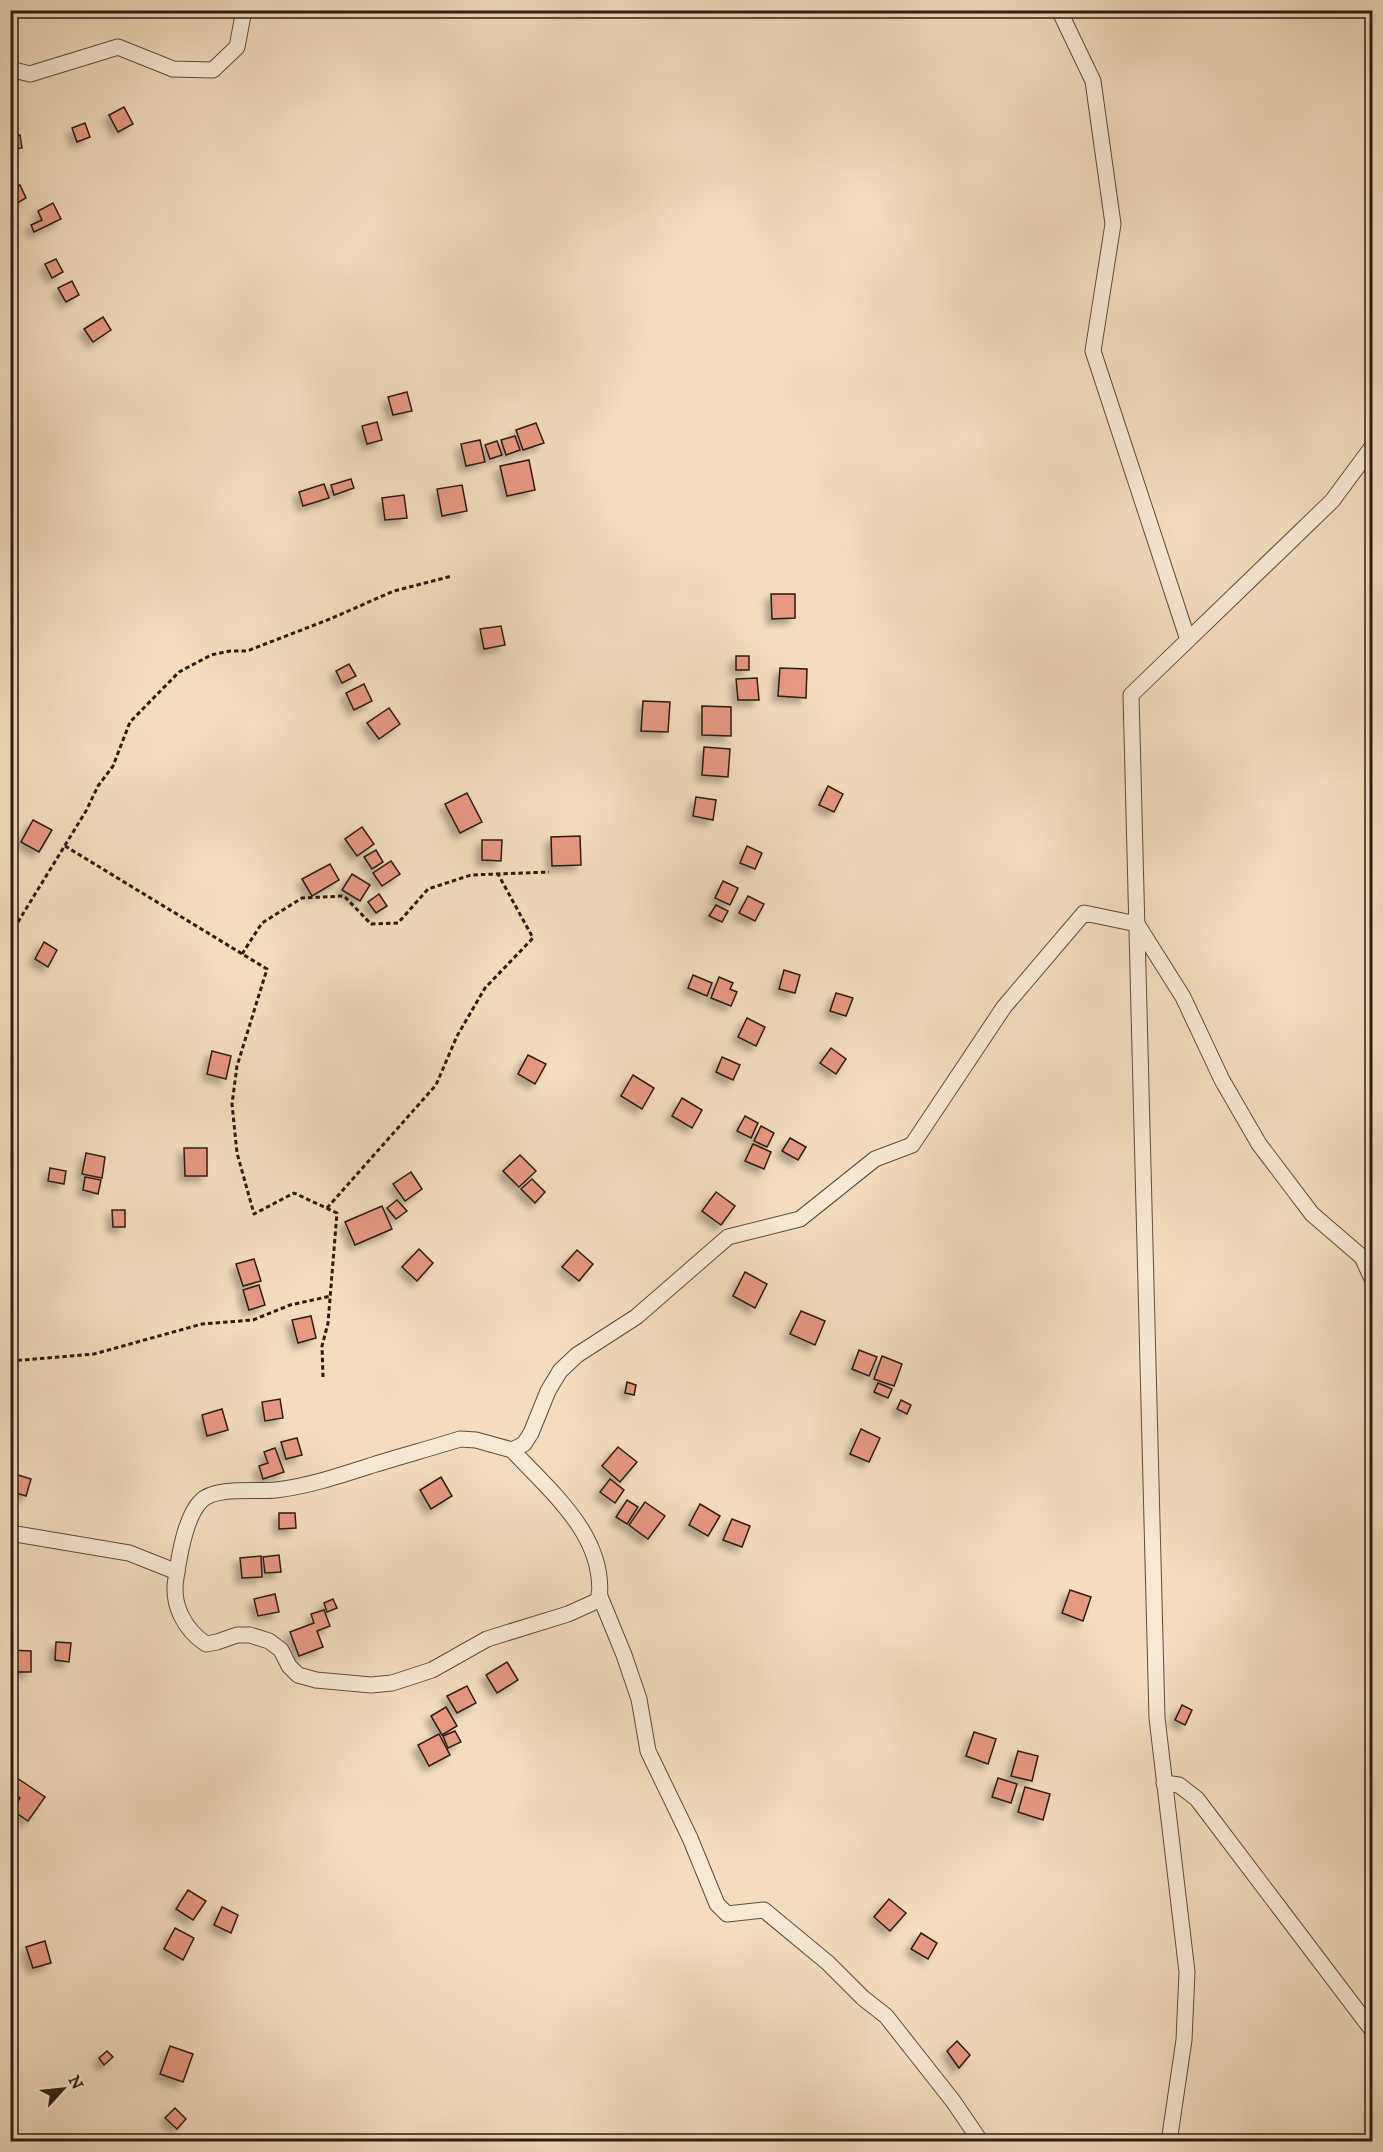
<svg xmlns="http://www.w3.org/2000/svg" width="1383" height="2152" viewBox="0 0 1383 2152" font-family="'IM FELL DW Pica',serif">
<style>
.building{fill:#e69881;stroke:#2e1c13;stroke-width:1.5;filter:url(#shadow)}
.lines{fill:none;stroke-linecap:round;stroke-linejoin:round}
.street-casing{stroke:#5f4c3e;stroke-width:17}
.path{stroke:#2e1c13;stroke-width:3;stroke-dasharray:4.5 3;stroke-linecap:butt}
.street{stroke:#f7e9d5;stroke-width:15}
</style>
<defs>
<filter id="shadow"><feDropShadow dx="-5.5" dy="5.5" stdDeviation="3" flood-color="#0004"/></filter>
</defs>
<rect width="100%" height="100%" fill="#f3ddbe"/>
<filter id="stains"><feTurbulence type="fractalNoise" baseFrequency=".00333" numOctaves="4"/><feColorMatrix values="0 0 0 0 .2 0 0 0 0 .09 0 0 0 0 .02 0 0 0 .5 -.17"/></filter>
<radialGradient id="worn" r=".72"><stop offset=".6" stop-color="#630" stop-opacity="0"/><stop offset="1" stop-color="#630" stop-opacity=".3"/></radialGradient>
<!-- building -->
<g class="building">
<polygon points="124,107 133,124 118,132 109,115"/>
<polygon points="85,123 90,137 77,142 72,128"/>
<polygon points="20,135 22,148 10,150 10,137"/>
<polygon points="20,185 26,198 12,206 10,189"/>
<polygon points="53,203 61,219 34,232 31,225 42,220 38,211"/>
<polygon points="56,259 63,272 52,278 45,264"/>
<polygon points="72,281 79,295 66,302 58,288"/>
<polygon points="103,317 111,330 93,342 84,329"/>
<polygon points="407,392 412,411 393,415 388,397"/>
<polygon points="377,422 382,440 367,444 362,426"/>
<polygon points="536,423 544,443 523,450 516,430"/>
<polygon points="515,436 520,450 506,455 501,440"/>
<polygon points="480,440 485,462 466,466 461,444"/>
<polygon points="497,441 502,455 490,459 485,445"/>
<polygon points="529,460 535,490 507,496 500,466"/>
<polygon points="351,479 354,488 334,495 331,485"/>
<polygon points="324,484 329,498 303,506 299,492"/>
<polygon points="462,485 467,511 442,516 437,489"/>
<polygon points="404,495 407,518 385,520 382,498"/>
<polygon points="771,594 795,594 795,618 772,619"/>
<polygon points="501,626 505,645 484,649 480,629"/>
<rect x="736" y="656" width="13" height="14"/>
<polygon points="349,664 356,676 342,683 336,671"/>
<polygon points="780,668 807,669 806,698 778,696"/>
<polygon points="757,678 759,700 738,700 736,679"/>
<polygon points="364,684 372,701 354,710 346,693"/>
<polygon points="643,701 670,702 668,732 641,731"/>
<polygon points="702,706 731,707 731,736 702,735"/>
<polygon points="389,708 400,724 379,739 367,723"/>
<polygon points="704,747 730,749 728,777 702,775"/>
<polygon points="828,786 843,794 834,812 819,805"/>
<polygon points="467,793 482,822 460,833 445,804"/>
<polygon points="696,797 716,800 713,820 693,816"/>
<polygon points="33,820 52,830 39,852 21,842"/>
<polygon points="362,827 374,844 357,856 345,839"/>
<polygon points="580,836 581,865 552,866 551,837"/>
<polygon points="482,840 502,840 501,861 482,860"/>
<polygon points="747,846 762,853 755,869 740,863"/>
<polygon points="376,850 383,862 372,869 364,857"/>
<polygon points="391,861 400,874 382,886 373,873"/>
<polygon points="330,864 339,880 312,896 302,879"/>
<polygon points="352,874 370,885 360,901 342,890"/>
<polygon points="723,881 738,888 730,905 715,898"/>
<polygon points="379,894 387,906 376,913 368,902"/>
<polygon points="748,896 764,904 755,921 739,913"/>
<polygon points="716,905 728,911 722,922 709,916"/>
<polygon points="44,942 57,950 48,967 35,959"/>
<polygon points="784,970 800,975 795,993 779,989"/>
<polygon points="693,975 712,983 707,996 688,988"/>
<polygon points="719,977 733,983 730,989 737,992 731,1006 711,998"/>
<polygon points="836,993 853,998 846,1016 830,1011"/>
<polygon points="747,1018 765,1027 756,1046 738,1037"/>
<polygon points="831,1048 846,1059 836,1074 820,1063"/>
<polygon points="212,1051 231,1056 226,1079 207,1074"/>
<polygon points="528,1055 546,1064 535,1084 518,1074"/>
<polygon points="722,1057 740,1065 733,1080 716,1072"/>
<polygon points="633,1075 654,1088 642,1109 621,1096"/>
<polygon points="682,1098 702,1110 692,1128 672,1116"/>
<polygon points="745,1116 758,1123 751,1138 737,1131"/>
<polygon points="761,1126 774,1133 767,1147 754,1141"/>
<polygon points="790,1138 806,1147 798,1160 782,1151"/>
<polygon points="753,1144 771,1152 764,1169 745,1161"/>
<polygon points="184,1148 207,1148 207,1176 185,1176"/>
<polygon points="86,1153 105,1157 102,1178 82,1174"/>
<polygon points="520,1155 536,1171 519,1187 503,1171"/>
<polygon points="50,1168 66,1171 64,1184 48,1181"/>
<polygon points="411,1172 422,1189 405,1201 393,1184"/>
<polygon points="85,1177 101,1180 98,1194 83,1190"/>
<polygon points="532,1179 545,1192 535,1203 521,1189"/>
<polygon points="716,1192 735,1206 721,1225 702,1211"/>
<polygon points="397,1200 407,1211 396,1219 387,1208"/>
<polygon points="382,1206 392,1229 355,1245 345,1222"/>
<polygon points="112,1210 125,1210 125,1227 113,1227"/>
<polygon points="419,1249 433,1263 417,1281 402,1267"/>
<polygon points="577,1250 593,1264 579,1281 562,1267"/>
<polygon points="254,1259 261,1281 243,1286 236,1264"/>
<polygon points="745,1272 767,1284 755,1308 733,1296"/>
<polygon points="259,1285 265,1305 249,1310 243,1290"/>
<polygon points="801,1311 825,1321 815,1345 790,1334"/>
<polygon points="311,1316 316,1338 298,1343 292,1320"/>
<polygon points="859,1350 877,1357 869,1376 852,1369"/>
<polygon points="882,1356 902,1364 894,1386 874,1379"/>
<polygon points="627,1382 636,1385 634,1395 625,1393"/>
<polygon points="878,1383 892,1389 888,1398 874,1392"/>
<polygon points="10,1394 15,1394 17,1420 10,1421"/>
<polygon points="280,1399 283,1418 265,1421 262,1402"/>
<polygon points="901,1400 911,1405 907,1414 897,1409"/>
<polygon points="222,1409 228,1430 207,1436 202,1415"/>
<polygon points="861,1429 880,1438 869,1462 850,1454"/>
<polygon points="297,1438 302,1455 286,1459 281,1442"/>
<polygon points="618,1447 637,1462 620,1482 602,1466"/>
<polygon points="275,1448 284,1472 263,1479 259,1466 268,1463 264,1452"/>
<polygon points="15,1474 31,1479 26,1496 10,1491"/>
<polygon points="441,1477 452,1496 431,1509 420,1490"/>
<polygon points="610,1479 624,1490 615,1503 600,1492"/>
<polygon points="627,1500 638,1507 627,1524 616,1517"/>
<polygon points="645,1502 665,1516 648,1539 629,1525"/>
<polygon points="700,1504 720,1516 708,1536 689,1525"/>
<polygon points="279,1513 295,1513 296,1528 279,1529"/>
<polygon points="732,1519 750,1526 742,1547 723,1540"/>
<polygon points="279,1555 281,1572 265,1573 263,1557"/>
<polygon points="261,1556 262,1577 242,1578 240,1558"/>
<polygon points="1070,1590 1091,1597 1083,1621 1062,1613"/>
<polygon points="275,1594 279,1612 258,1616 254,1599"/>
<polygon points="333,1599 337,1608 327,1612 324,1603"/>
<polygon points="324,1610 330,1626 317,1631 323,1647 299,1656 290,1632 314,1623 311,1614"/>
<polygon points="56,1642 71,1643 69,1662 55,1660"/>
<polygon points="10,1650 31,1651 31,1672 10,1672"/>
<polygon points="507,1662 518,1680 497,1693 486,1675"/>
<polygon points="467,1686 476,1703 457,1713 447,1696"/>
<polygon points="1182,1705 1192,1710 1185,1725 1175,1720"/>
<polygon points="446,1707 457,1726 442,1735 431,1716"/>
<polygon points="455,1731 461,1742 448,1748 443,1736"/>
<polygon points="974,1732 996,1739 988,1764 966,1756"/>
<polygon points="439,1734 450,1755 429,1766 418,1745"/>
<polygon points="1018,1751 1038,1756 1032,1781 1011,1776"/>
<polygon points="17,1778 45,1797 28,1821 12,1810 20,1798 10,1791 10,1788"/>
<polygon points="998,1778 1017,1784 1011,1803 992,1797"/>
<polygon points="1025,1787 1050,1794 1043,1820 1018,1812"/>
<polygon points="188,1890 206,1901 193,1920 176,1909"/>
<polygon points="889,1899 906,1913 890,1931 874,1917"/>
<polygon points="222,1907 238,1915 231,1933 214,1925"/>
<polygon points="175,1928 194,1938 183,1960 164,1949"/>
<polygon points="921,1933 937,1943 928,1959 911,1949"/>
<polygon points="45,1941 51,1963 33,1968 26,1947"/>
<polygon points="957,2041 970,2055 959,2068 947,2051"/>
<polygon points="170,2046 193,2054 183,2082 160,2074"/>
<polygon points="107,2051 113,2057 104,2065 99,2058"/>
<polygon points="175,2108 186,2119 177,2129 165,2118"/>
</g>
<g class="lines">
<defs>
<g id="street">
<polyline points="1059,10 1093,81 1113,224 1093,351 1188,640"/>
<polyline points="10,69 30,74 118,47 173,69 213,70 237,47 244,10"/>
<path d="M512,1450c39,42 95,87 87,150l-31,14 -81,25 -55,31 -40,13 -21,2 -55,-5 -18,-5 -9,-9 -8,-16 -12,-9 -19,-6h-13l-20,7 -11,2c-21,-14 -35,-39 -30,-66 3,-21 9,-61 25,-77 14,-15 56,-9 75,-11 33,-4 66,-15 97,-25 29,-9 58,-17 87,-26l16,1 36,10 12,-6 7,-11 17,-42 12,-20 17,-16 59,-38 92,-80 72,-18 75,-60 37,-14 92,-138 80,-94 53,11 46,73 39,83 37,64 53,70 50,43 10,22"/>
<polyline points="10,1533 129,1553 177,1572"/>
<polyline points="599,1594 624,1655 639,1699 648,1751 690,1838 717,1904 727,1914 764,1910 828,1963 863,1998 886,2016 953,2101 981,2142"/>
<polyline points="1164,1783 1179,1785 1197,1799 1372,2030"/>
<polyline points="1169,2142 1184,2040 1187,1972 1157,1718 1131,695 1332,501 1372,447"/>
</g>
</defs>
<!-- street casing -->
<use href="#street" class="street-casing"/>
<!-- path -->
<g class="path">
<polyline points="65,846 267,969 237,1066 232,1104 237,1153 254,1214 294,1193 337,1213 328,1323 322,1346 323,1377"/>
<polyline points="10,935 86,811 98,786 113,766 130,722 179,672 211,655 230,651 247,651 330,619 394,591 452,576"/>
<polyline points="242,954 262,923 302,898 344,896 371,924 398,923 428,889 471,875 549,872"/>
<polyline points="327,1208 436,1085 457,1036 485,988 533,938 498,874"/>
<polyline points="10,1361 94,1354 202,1324 253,1320 290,1305 331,1296"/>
</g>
<!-- street -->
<use href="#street" class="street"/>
</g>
<!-- margin -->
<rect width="1383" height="2152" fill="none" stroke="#f3ddbe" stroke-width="36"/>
<rect x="12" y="12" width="1359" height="2128" fill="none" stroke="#2e1c13" stroke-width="3"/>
<rect x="18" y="18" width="1347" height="2116" fill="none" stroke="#2e1c13" stroke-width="1.5"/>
<!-- north arrow -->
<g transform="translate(63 2089) rotate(63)" stroke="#f7e9d5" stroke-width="4.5" paint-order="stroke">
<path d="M0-4.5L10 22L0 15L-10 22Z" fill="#2e1c13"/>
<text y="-9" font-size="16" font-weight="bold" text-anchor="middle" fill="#2e1c13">N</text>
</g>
<rect width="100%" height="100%" filter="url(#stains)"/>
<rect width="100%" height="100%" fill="url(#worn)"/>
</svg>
